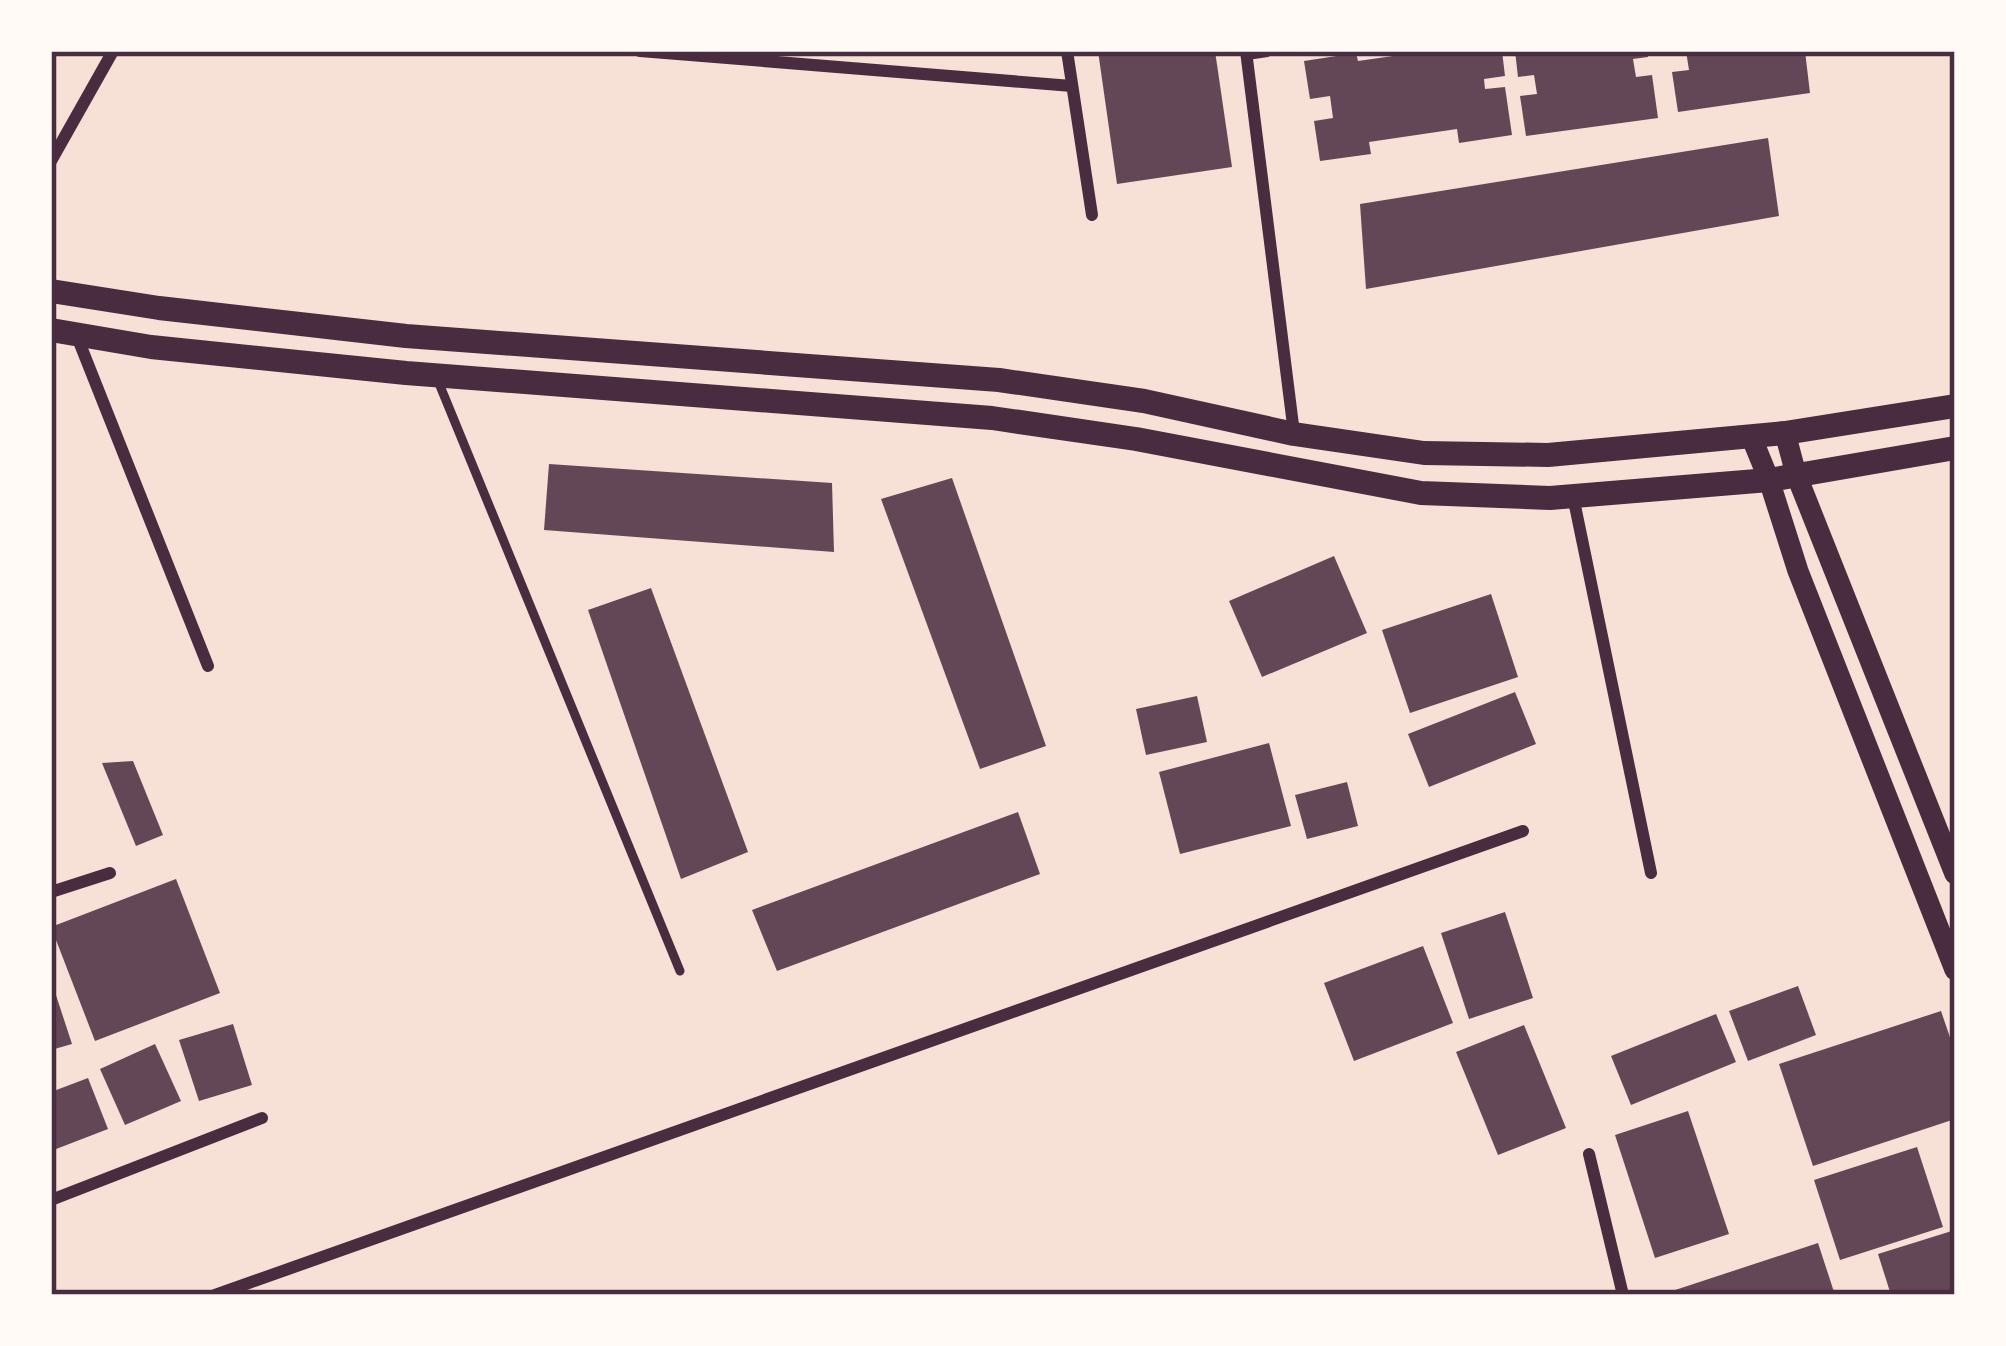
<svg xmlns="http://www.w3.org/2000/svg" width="2006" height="1346" viewBox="0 0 2006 1346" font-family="'Asap Condensed',sans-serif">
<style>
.building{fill:#644757}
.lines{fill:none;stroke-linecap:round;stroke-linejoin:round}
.service{stroke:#4a2c40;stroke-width:9}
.minor{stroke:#4a2c40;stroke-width:12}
.tertiary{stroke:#4a2c40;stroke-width:21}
.secondary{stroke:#4a2c40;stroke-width:24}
.neatline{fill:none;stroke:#4a2c40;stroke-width:4.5}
</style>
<rect width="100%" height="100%" fill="#f7e1d7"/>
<!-- building -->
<g class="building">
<polygon points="1098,51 1215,51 1232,167 1117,184"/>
<polygon points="1428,51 1502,51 1505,76 1484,79 1485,89 1505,87 1512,135 1459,143 1457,129 1369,142 1371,154 1320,161 1314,121 1333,118 1330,96 1310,99 1304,61 1356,53 1358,61"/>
<polygon points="1515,51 1648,51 1648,57 1633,59 1636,77 1652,75 1658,118 1526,136 1520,96 1537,94 1534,75 1518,77"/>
<polygon points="1686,51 1805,51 1810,93 1678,112 1672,72 1689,70"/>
<polygon points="1768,138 1779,216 1366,289 1360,204"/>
<polygon points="549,464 832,483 834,552 544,530"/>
<polygon points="952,478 1046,746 980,769 881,499"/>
<polygon points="1334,556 1367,633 1262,677 1229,601"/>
<polygon points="651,588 748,852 681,879 588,610"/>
<polygon points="1491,594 1518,677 1410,713 1382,630"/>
<polygon points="1515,692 1536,744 1429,787 1408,734"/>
<polygon points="1197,696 1207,742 1146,755 1136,709"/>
<polygon points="1269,743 1291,826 1180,854 1159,772"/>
<polygon points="133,761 163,835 136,846 102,763"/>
<polygon points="1347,782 1358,826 1307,839 1295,795"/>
<polygon points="1018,812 1040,874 777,971 752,910"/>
<polygon points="176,879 220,993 95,1041 51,927"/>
<polygon points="1505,912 1533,998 1469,1019 1441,933"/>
<polygon points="1423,946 1453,1023 1354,1061 1324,983"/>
<polygon points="52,983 72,1044 51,1050 51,984"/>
<polygon points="1798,986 1816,1035 1748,1061 1729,1011"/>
<polygon points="1941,1011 1955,1052 1955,1119 1813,1166 1779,1064"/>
<polygon points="1716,1014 1736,1062 1631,1105 1611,1056"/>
<polygon points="233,1024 252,1085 199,1101 179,1040"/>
<polygon points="1524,1025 1566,1128 1498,1155 1456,1052"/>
<polygon points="155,1044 181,1101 125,1125 100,1069"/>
<polygon points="88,1078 108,1129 51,1151 51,1092"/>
<polygon points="1688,1111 1729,1234 1655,1258 1615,1135"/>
<polygon points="1917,1147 1943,1227 1840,1260 1814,1180"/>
<polygon points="1955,1230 1955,1295 1891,1295 1878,1254"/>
<polygon points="1818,1243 1835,1295 1663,1295 1663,1294"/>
</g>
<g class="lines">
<!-- service -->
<polyline class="service" points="436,376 680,971"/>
<!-- minor -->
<g class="minor">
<polyline points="640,51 1072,86"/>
<polyline points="1067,51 1092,215"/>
<polyline points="1246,51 1294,433"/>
<polyline points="1247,54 1267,51"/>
<polyline points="51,161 113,51"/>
<polyline points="76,334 208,666"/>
<polyline points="1573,496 1651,873"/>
<polyline points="51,892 110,873"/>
<polyline points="1589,1154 1623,1295"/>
<polyline points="51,1200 262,1118"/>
<polyline points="215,1295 1523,831"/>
</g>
<!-- tertiary -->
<g class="tertiary">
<polyline points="1785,433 1796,474 1955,874"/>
<polyline points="1751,436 1769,480 1798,571 1955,970"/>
</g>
<!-- secondary -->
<g class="secondary">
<polyline points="51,291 159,308 406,336 999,380 1144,401 1294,434 1424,453 1548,455 1785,433 1955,406"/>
<polyline points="51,330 151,347 406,373 992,418 1136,439 1421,493 1550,498 1769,480 1955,448"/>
</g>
</g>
<!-- border -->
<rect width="2006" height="1346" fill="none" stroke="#fffaf5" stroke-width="108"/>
<rect x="54" y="54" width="1898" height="1238" class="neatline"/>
</svg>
